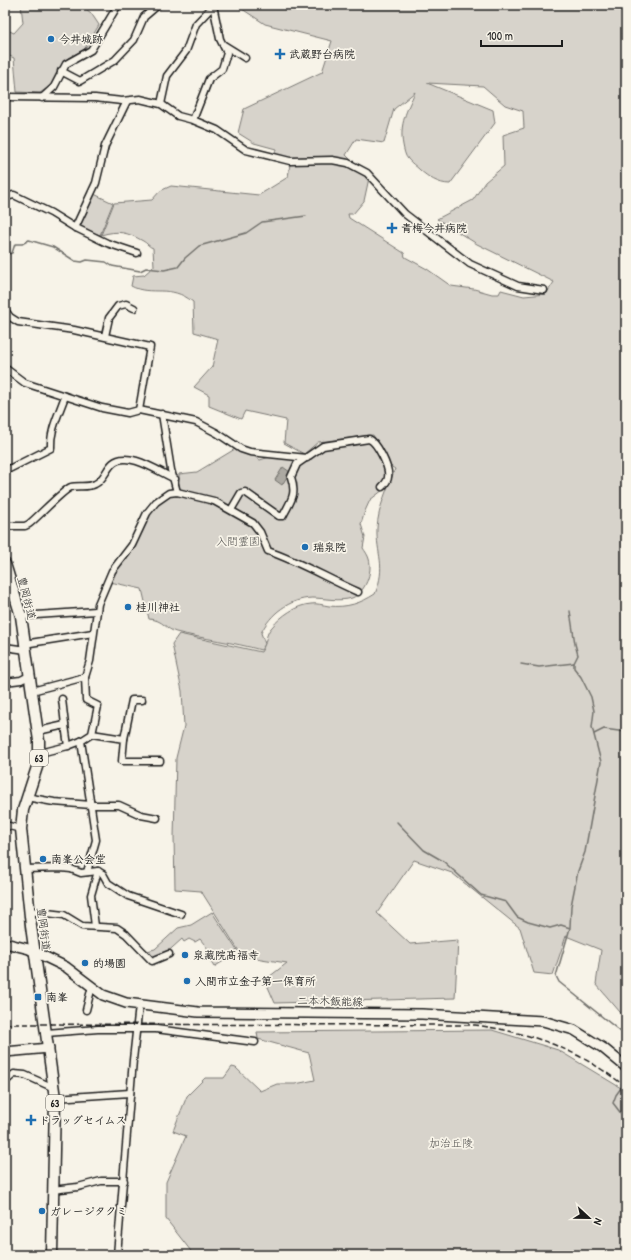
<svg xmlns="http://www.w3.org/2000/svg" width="631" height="1260" viewBox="0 0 631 1260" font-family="'Patrick Hand','Klee One',sans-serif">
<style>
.green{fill:#d7d3cb;stroke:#7a7874;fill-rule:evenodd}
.water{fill:#aca9a2;stroke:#72716c}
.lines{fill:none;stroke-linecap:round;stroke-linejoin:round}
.stream{stroke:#72716c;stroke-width:1.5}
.street-casing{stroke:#1c1c1c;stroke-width:9}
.secondary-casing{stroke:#1c1c1c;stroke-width:12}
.primary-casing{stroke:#1c1c1c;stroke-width:13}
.street{stroke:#f7f3e8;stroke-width:6}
.secondary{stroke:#f7f3e8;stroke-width:9}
.primary{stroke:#f7f3e8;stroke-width:10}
.rail{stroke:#1c1c1c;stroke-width:1.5;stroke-dasharray:6 3;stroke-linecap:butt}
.poi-dot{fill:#1f6fb2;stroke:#f7f3e8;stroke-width:1.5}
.labels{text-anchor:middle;stroke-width:3.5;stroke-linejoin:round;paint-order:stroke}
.shield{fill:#f7f3e8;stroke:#5e5c59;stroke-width:1}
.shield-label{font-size:10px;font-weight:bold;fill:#1c1c1c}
.poi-label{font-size:11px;font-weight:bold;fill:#1c1c1c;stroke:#f7f3e8;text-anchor:start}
.park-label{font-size:11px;fill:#545351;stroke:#f7f3e8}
.street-label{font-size:11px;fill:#1c1c1c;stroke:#f7f3e8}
</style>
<rect width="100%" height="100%" fill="#f7f3e8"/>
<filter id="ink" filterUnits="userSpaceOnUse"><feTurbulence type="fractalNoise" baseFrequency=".025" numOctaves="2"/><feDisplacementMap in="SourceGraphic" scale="8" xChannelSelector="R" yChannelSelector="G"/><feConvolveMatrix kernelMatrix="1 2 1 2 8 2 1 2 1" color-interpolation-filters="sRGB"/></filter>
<g filter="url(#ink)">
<!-- green -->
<g class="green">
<polygon points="21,5 81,5 91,13 99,25 84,50 68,58 59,68 50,86 40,93 17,92 14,58 5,54 5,29 14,33 23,23"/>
<path d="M236,5h390v1014l-30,-35 5,-34 -35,-14 -13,39 -19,-2 -14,-45 -68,-55 -38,-13 -37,53 33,31 48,-4 -3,58 -180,5 -10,-23 22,-17 -45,-7 -41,-65 -26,-2 -1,-52 2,-79 8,-32 -2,-35 -10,-47 7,-10 82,18c6,-9 4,-18 11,-25 9,-11 24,-22 39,-23 5,-1 12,1 18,2 18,2 32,-3 46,-12 12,-29 1,-39 2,-66 1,-20 11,-41 18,-59l-6,-4 -16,-30 -55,7 -14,12 -20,-11 2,-23 -41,-9 -4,8 -32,-13v-11l-15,-8 18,-20 6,-28 -24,-7 -1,-30c-23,-19 -42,-5 -62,-16l2,-10 11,-1 10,-9 -1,-18c-4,-1 -6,-5 -10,-7 -16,-9 -25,-11 -42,-6l13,-32 38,-3 8,-9 11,-5 88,9 29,-18 2,-13 -17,-5 3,-10 -22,-6 -16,-10 6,-24 78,-37 10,-31 -67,-17zM427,83l56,3 22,19 18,6 1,17 -21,7 1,31 -19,16 -12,18 -36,19 40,25 77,38 -8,12 -22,2 -23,-6 -2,4h-7l-18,-5 -23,-3 -24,-17 -22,-12 -1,-4 -55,-35 -1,-4h5l11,-13 5,-23 -23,-23 10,-16 28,4 10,-34 21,-17c-8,18 -16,32 -12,53 1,5 2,11 5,14 3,4 8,7 12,11 8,7 18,14 30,14l45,-61 -2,-13z"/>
<polygon points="94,194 113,203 100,235 79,228 79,225"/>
<path d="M369,437l22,33 -1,8 -7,12 -13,10 -5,11 -4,13 4,13 -2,11c2,3 5,7 6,11 4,13 -4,34 -17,39 -13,4 -27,0 -40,0 -23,1 -42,16 -51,35l4,11 -4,6c-28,-8 -57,-11 -85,-18 -11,-3 -12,-12 -27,-13l-7,-30 -32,-7 42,-72 27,-25v-11l18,-2 38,-23 10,5 4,-1 11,7 13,-4 29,3 20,-15z"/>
<polygon points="212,912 238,952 214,967 209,959 213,955 200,939 195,942 189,939 184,942 182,939 163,956 151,958 147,951 155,949 178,928 191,925"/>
<polygon points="492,1030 558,1050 626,1091 626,1255 194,1255 166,1219 166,1182 186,1136 173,1131 187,1096 205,1078 224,1078 232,1067 236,1068 260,1091 277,1084 295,1084 315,1080 309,1053 258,1039 257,1032"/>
</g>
<!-- water -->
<polygon class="water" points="283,467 290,472 282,485 275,480"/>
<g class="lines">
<!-- stream -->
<g class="stream">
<polyline points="7,254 12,253 15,244 22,244 29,240 53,247 75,261 82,262 87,260 106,262 112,266 140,271 146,268 164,270 178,267 185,258 199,246 246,233 262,222 306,216"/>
<polyline points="570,611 575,644 578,655 574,663 574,668 581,677 591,697 594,711 592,727 601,762 585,852 578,871 571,906 570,927"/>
<polyline points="521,664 539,667 574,663"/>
<polyline points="594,734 604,729 626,732"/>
<polyline points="5,822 15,824"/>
<polyline points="397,822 424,850 443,861 481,895 506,902 517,917 528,922 550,928 561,925 570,928 556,976 559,982 626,1036"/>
<polyline points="626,1081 616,1095 613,1103 626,1120"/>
</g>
<defs>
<g id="street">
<polyline points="224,45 245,58"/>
<polyline points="61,71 80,81 115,60 134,40 144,17 158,5"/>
<polyline points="5,97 95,98 122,101 140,99 161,104 178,116 193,120 217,130 246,150 290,161 332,160 348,163 367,173 405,214 470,264 518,286 544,290"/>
<polyline points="42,98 54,87 66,64 91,50 118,5"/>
<polyline points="161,104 167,76 186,51 196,24 213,6"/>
<polyline points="193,120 209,79 222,69 227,53 220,39 213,5"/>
<polyline points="5,197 14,195 51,213 72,226 107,243 137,253"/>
<polyline points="75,228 96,183 105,146 127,101"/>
<polyline points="5,310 10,317 18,322 74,330 150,347 139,410"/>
<polyline points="105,336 109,318 118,306 126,304 134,308"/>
<polyline points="5,368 25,383 102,408 128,413 139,410 196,422 217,433 241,449 250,452 307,458"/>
<polyline points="162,414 171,470 177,492"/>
<path d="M5,471l46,-23c-1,-19 8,-34 14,-52"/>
<path d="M231,510l10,-17 4,-1 34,24h4c8,-16 14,-21 8,-39l6,-13 26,-18 46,-7c8,3 21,29 19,38 0,4 -3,7 -6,10"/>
<path d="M5,526h20l4,-2c9,-7 34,-34 42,-37 7,-2 17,1 24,-3 9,-4 11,-15 18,-21 15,-13 46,9 62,16"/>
<polyline points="21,616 96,611"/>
<polyline points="24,644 93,633"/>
<polyline points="5,647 26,650"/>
<polyline points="5,682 21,680 29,676"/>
<polyline points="32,691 85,677"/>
<polyline points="62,699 65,725"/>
<polyline points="38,731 65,725 68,746"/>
<polyline points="92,734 124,739 122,761 160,761"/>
<polyline points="124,739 132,700 142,700"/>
<polyline points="40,753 68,746 81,741"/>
<polyline points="26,797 54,802 91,805 119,805 141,815 157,818"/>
<polyline points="5,825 21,829"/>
<polyline points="25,869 61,868 71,869 81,873 98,871 103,874 108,883 128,896 181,914"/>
<path d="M87,872l9,-32 -15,-99 11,-7 6,-28 -12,-6 -1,-23 5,-16 8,-57 14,-33 20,-26 15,-32 9,-11 13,-9 8,-1 37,9 39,22 7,9 8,19c32,11 60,28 90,41"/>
<polyline points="29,911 64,915 82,926 117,928 126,934 152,961 169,954"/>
<polyline points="95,926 91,895 98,871"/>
<polyline points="86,1010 92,986"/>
<polyline points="46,1033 98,1029 156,1029 255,1042"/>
<polyline points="5,1082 14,1074 25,1075 54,1088"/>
<polyline points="55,1098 130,1093"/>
<polyline points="52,1190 78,1187 101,1181 124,1181"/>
<polyline points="117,1255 133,1060 139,1005"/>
</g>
<g id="secondary">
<polyline points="5,943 29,949 66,967 103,995 126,1003 198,1012 422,1014 543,1021 574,1030 603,1048 626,1067"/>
<polyline points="5,1052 49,1048"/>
</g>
<polyline id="primary" points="5,564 21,616 39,741 39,761 23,810 21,829 31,926 55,1098 52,1255"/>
</defs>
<!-- street casing -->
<use href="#street" class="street-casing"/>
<!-- secondary casing -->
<use href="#secondary" class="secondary-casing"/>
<!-- primary casing -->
<use href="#primary" class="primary-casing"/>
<!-- street -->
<use href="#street" class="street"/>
<!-- secondary -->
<use href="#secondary" class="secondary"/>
<!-- primary -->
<use href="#primary" class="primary"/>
<!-- rail -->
<path class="rail" d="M5,1024l470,1c59,8 104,25 151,62"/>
</g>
</g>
<!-- markers -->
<g class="poi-dot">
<circle cx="51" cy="39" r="4"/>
<path d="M278 48h4v4h4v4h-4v4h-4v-4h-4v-4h4z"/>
<path d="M390 222h4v4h4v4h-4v4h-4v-4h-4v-4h4z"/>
<circle cx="305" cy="547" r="4"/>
<circle cx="128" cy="607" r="4"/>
<circle cx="43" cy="859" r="4"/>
<circle cx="185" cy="955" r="4"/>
<circle cx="85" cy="963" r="4"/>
<circle cx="187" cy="981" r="4"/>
<rect x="34" y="993" width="8" height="8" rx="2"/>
<path d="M29 1114h4v4h4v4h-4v4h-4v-4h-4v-4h4z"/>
<circle cx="42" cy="1211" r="4"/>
</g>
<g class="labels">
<!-- shield labels -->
<g class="shield">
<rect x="30" y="750" width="18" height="16" rx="3"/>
<rect x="46" y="1095" width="18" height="16" rx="3"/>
</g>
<g class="shield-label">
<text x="39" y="762">63</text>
<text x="55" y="1107">63</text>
</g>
<!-- poi labels -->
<g class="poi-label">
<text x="59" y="43">今井城跡</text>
<text x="289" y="58">武蔵野台病院</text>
<text x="401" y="232">青梅今井病院</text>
<text x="313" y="551">瑞泉院</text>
<text x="136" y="611">桂川神社</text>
<text x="51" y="863">南峯公会堂</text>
<text x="193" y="959">泉藏院髙福寺</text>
<text x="93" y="967">的場園</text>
<text x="195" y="985">入間市立金子第一保育所</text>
<text x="46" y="1001">南峯</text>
<text x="39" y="1124">ドラッグセイムス</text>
<text x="50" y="1215">ガレージタクミ</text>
</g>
<!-- park labels -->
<g class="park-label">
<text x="238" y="545">入間霊園</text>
<text x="451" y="1147">加治丘陵</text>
</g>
<!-- street labels -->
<g class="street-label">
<text transform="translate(27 598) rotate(76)" y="4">豊岡街道</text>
<text transform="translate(44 929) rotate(83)" y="4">豊岡街道</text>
<text transform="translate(330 1001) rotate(1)" y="4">二本木飯能線</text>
</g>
</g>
<!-- margin -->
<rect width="631" height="1260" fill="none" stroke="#f7f3e8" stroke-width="20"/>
<rect x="10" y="10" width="611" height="1240" fill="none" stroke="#1c1c1c" stroke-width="1.5" filter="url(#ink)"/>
<!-- north arrow -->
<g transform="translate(589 1218) rotate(112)" stroke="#f7f3e8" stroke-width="3" paint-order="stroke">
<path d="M0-3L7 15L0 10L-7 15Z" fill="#1c1c1c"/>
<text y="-6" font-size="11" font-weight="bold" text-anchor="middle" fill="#1c1c1c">N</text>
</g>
<!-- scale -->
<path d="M481 40v6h81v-6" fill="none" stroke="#1c1c1c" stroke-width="2"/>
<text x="487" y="40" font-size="12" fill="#1c1c1c" stroke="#f7f3e8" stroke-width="3" paint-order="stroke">100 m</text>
</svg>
